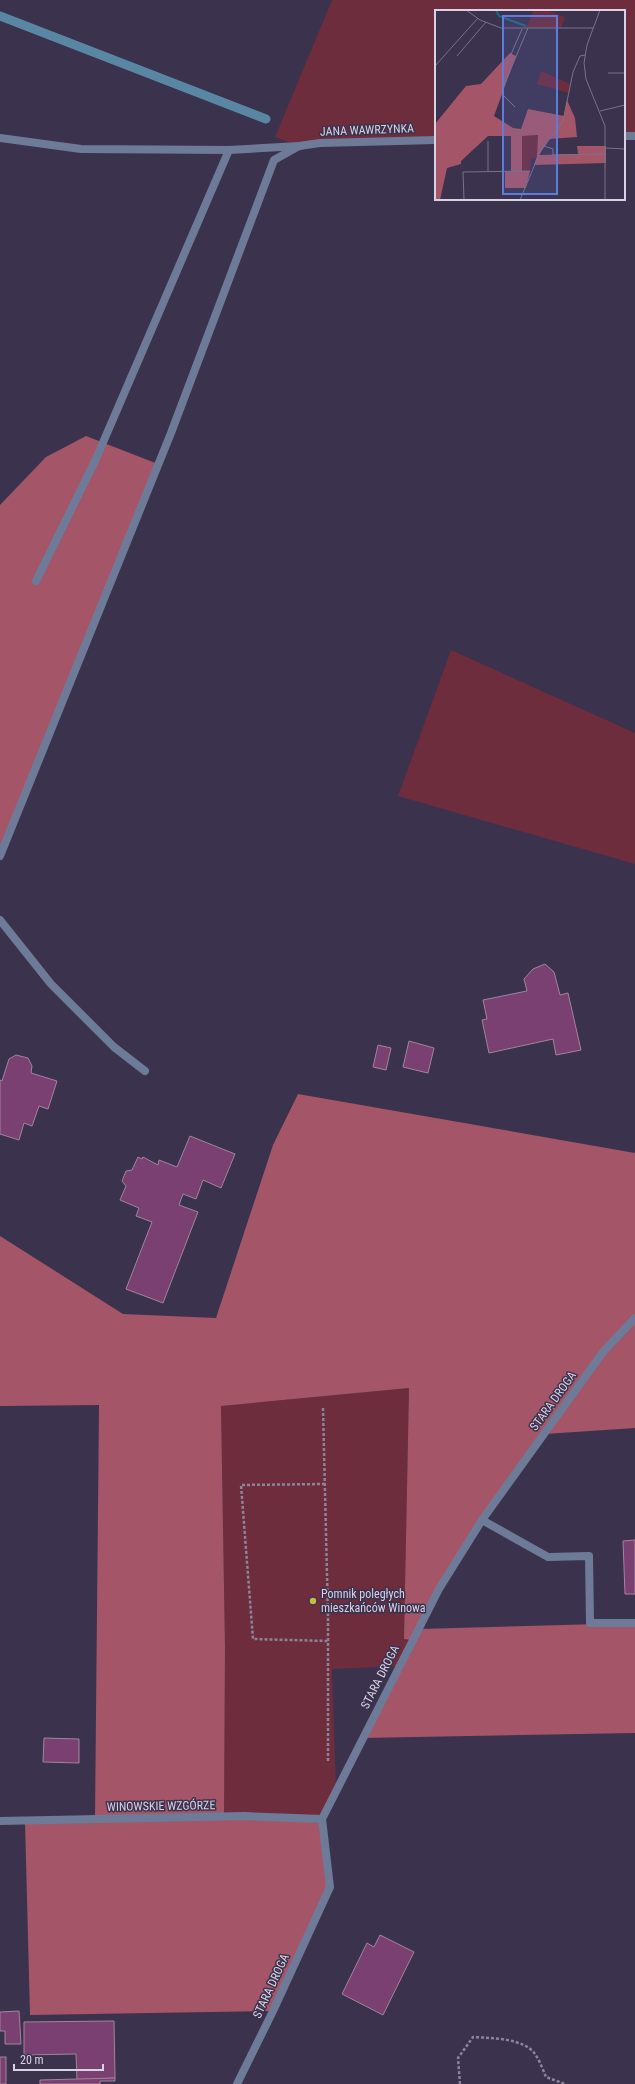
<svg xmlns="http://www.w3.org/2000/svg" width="635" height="2084" viewBox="0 0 635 2084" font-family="'Roboto Condensed',sans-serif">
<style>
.green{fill:#6d2d3d}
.forest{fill:#a45668}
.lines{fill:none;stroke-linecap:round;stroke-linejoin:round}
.stream{stroke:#5987a3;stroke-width:9}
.building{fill:#794071;stroke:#a2849c}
.path{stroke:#8b849a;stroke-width:2.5;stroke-dasharray:3 2;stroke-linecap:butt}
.lane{stroke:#6e7b98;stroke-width:8}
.street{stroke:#6e7b98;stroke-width:8}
.poi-dot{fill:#c2bd3f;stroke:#3b324d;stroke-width:1.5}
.labels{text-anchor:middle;stroke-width:3;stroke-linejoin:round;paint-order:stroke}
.street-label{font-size:12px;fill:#d7d2e4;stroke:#3b324d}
.poi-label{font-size:12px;fill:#d7d2e4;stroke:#3b324d;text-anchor:start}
.inset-river{fill:none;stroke:#236787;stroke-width:2}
.inset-road{fill:none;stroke:#797289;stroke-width:1}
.view{fill:#5e7cdc;fill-opacity:0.15;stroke:#5e7cdc;stroke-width:2}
.inset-edge{fill:none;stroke:#d7d2e4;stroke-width:2}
</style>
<rect width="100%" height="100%" fill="#3b324d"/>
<!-- green -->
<g class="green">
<polygon points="332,0 635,0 635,136 624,136 624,11 436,11 436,140 299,146 275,137"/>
<polygon points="451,650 635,733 635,864 398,796"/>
<polygon points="409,1388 404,1639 413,1640 400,1666 332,1669 336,1790 322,1819 224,1817 225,1647 221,1406"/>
</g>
<!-- forest -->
<g class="forest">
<polygon points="86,436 158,464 0,856 0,505 46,457"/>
<polygon points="298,1094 635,1153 635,1428 545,1434 482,1520 419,1629 635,1623 635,1733 362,1738 412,1640 404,1639 409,1388 221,1406 225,1647 224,1817 322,1819 330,1887 273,2011 30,2015 25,1821 95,1819 99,1405 0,1406 0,1236 123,1314 216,1318 273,1145"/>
</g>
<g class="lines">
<!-- stream -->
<polyline class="stream" points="0,16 266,119"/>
</g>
<!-- building -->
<g class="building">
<polygon points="545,964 554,972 560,995 568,993 581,1050 556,1055 553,1039 489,1053 482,1020 487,1019 483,1000 527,991 524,979 533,969"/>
<polygon points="409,1041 434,1048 428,1073 403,1067"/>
<polygon points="378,1045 391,1048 386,1070 373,1067"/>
<polygon points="16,1055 28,1058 32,1066 31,1073 57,1081 48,1109 39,1106 32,1126 24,1123 19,1140 0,1134 0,1080 2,1081 9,1059"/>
<polygon points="190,1136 235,1154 221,1188 203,1180 196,1199 183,1194 179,1205 198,1212 163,1303 126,1289 152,1222 136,1216 139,1208 120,1200 126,1186 122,1181 126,1171 132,1170 138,1157 142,1159 143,1157 158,1165 159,1160 177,1167"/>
<polygon points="635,1540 635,1594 625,1594 623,1541"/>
<polygon points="44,1738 79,1739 79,1763 43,1762"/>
<polygon points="380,1935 414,1952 383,2015 342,1994 367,1943 374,1947"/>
<polygon points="19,2011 21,2044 5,2044 5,2031 0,2031 0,2012"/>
<polygon points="114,2021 115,2078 77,2080 76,2054 24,2055 24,2022"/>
<rect x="0" y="2057" width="6" height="27"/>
<polygon points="115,2078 115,2081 100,2081 100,2084 40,2084 40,2080"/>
</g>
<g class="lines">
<!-- path -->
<g class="path">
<polyline points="323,1408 328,1616 328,1761"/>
<polyline points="325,1484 241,1485 253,1639 328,1641"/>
<path d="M460,2084l-2,-26 15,-21c17,1 51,1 62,17 5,7 8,16 11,23l19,7"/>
</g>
<!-- lane -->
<g class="lane">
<polyline points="0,138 81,149 229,150 299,146"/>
<polyline points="36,581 95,461 229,150"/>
<polyline points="482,1520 548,1557 589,1556 590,1623 635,1623"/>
</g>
<!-- street -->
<g class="street">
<polyline points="624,136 635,136"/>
<polyline points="0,856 171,433 274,160 299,146 320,143 436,140"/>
<polyline points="0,920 51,984 114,1047 145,1071"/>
<polyline points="0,1821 244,1816 322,1819"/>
<polyline points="237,2084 273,2011 330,1887 322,1819 439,1589 482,1520 603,1352 635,1318"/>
</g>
</g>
<!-- markers -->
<circle class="poi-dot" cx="313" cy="1601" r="4"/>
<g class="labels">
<!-- street labels -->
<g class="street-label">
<text transform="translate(367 130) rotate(-2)" y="4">JANA WAWRZYNKA</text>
<text transform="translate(553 1401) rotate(-54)" y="4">STARA DROGA</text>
<text transform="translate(380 1677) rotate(-63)" y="4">STARA DROGA</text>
<text transform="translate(161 1806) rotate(-1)" y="4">WINOWSKIE WZGÓRZE</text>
<text transform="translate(271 1986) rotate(-65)" y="4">STARA DROGA</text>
</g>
<!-- poi labels -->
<g class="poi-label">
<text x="321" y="1598">Pomnik poległych<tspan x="321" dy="14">mieszkańców Winowa</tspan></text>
</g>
</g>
<!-- overview -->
<g transform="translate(435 10)">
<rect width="190" height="190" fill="#3b324d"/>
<path d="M99,0h12l19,7 -4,11h-35zM106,61l29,13 -1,9 -32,-9zM103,125l-1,23 -6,1 -1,12h-8v-35z" fill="#6d2d3d"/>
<path d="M75,43l6,3 -22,60 19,12 8,1 7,-20 36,7 3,-16 8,18 2,19 -28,2 -10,16 39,-1 -1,-8h29v17l-72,2 3,-9 1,-21 -16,1v35h8l-4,17h-21v-16l6,-1v-35h-23l-27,25v3l-14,4 -7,32h-5v-76l31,-38 15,-2z" fill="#a45668"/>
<path class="inset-river" d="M61,0l3,6 27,10"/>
<path class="inset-road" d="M31,0l14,10 21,8h92M165,0l-13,35 -3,18 2,16 19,47v74M22,46l29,-34M0,56l43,-48M71,56l16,-37M173,63h17M80,97l-12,-12 -1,-5 26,-62M165,101l25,-6M109,136l9,3v6l53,-1M171,138l19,1M53,162v-31M29,190l-1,-28 67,-1M85,190l20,-48 23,-31 10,-49 7,-16 5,-1"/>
<path class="view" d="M68,6h54v178h-54z"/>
<rect width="190" height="190" class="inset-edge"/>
</g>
<!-- scale -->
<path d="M14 2064v6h89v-6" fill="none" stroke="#d7d2e4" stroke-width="2"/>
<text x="20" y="2064" font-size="12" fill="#d7d2e4" stroke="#3b324d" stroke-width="3" paint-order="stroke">20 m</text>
</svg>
